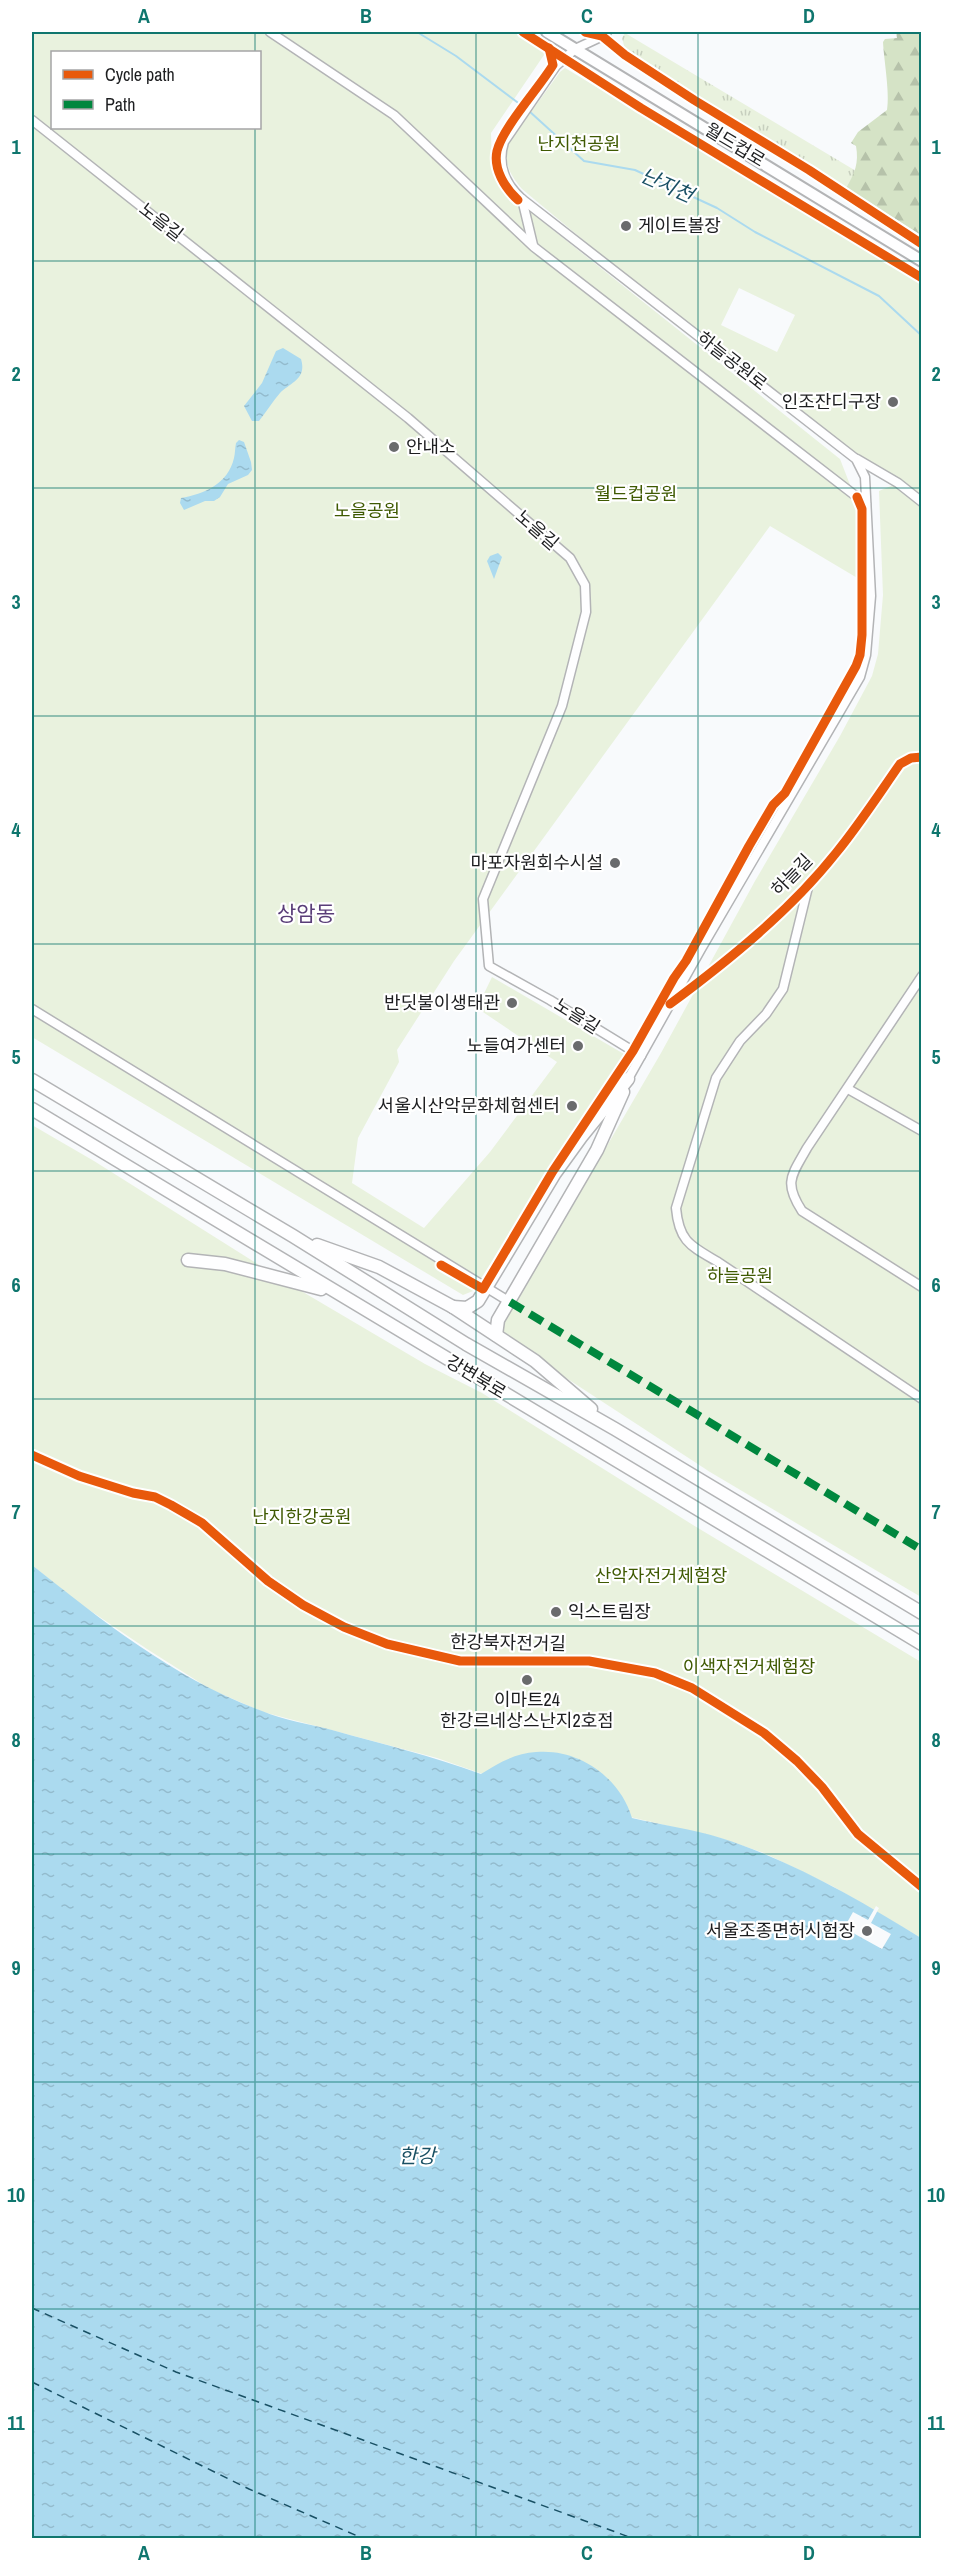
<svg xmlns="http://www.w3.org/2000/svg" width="953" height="2570" viewBox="0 0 953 2570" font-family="'Archivo Narrow','Noto Sans KR',sans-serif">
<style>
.grass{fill:url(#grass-tufts)}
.forest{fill:url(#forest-firs)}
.park{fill:#e9f2de;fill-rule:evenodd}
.water{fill:url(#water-ripples)}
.pier{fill:#f8fafc}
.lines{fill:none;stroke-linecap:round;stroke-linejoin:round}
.stream{stroke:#abdaef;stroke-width:2}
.ferry{stroke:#195064;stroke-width:1.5;stroke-dasharray:8 6;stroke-linecap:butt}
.minor-casing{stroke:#b3b4b6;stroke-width:11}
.major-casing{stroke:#b3b4b6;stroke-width:14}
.highway-casing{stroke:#b3b4b6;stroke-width:15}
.minor{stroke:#fefeff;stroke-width:8}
.major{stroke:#fefeff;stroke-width:10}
.highway{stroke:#fefeff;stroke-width:12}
.quiet{stroke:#00873e;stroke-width:8;stroke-dasharray:15 8;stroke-linecap:butt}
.cycleway-casing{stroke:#fff;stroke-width:13}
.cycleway{stroke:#e8590c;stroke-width:9}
.grid{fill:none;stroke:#0f766e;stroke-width:1.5;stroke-opacity:0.55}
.poi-dot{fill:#6a6b6d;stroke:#fff;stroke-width:2}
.labels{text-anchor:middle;stroke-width:4.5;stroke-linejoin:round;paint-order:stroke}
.park-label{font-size:18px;fill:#3f5a02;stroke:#fff}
.street-label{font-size:18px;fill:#1d1e20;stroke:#fff}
.poi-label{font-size:18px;fill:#1d1e20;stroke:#fff;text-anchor:end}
.water-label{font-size:20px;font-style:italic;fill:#195064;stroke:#fff}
.quarter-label{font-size:21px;fill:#593d78;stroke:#fff}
.neatline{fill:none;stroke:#0f766e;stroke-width:2}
.grid-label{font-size:20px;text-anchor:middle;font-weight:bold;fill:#0f766e}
</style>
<defs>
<pattern id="grass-tufts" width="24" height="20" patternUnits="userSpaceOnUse" patternTransform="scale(1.5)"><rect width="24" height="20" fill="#e9f2de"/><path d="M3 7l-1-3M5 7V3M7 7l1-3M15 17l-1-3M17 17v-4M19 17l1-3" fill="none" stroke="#c7cfbe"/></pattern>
<pattern id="forest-firs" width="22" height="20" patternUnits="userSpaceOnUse" patternTransform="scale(1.5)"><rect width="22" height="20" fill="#d5e3c6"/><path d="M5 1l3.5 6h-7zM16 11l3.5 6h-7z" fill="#b6c2aa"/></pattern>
<pattern id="water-ripples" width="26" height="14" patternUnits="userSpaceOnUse" patternTransform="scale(1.5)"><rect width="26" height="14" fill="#abdaef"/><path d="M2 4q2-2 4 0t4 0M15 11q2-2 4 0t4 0" fill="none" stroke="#93bbcd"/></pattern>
</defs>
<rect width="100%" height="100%" fill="#f8fafc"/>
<!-- grass -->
<polygon class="grass" points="625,33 856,171 846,188 719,111 674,80 625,49 622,38"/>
<!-- forest -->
<path class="forest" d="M896,32h25v203l-75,-47c9,-15 13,-25 10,-42l-5,-3 7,-11 29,-22c3,-17 -3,-49 -4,-68l2,-3 12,-1z"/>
<!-- park -->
<g class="park">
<path d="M32,32h488l28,17 -57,84 1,39 11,18 337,269 19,49v71l-89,-53 -316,435 -57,89 2,12 -41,76 -6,45 72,45 66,-76 67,-90 -80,-54 15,-31 132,77 -151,237 -10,4 -431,-258zM52,52h208v76h-208z"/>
<path d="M565,68l356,214v1315l-211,-125 -205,-134 -4,-10 160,-275 94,-172 85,-145 32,-60 6,-22 5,-59 -4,-104 19,-8 -42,-24 -172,-135 -162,-135c-13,-16 -19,-26 -13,-47l51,-70zM739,288l56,27 -18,37 -56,-27z"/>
<polygon points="32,1125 94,1161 286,1282 425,1364 482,1393 693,1525 921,1662 921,1938 834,1887 764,1853 720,1838 613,1813 494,1778 437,1758 263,1712 210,1689 147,1649 76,1601 32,1565"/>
</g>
<!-- water -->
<g class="water">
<path d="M283,348l18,11c6,20 -10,23 -21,34 -7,8 -14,19 -21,28h-7l-8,-15 18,-23 14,-32z"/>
<path d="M239,440l5,2 7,20 1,8 -4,5 -20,9 -8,13 -6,4h-9l-21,9 -4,-7 1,-5c23,-4 47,-14 53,-40 1,-4 1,-10 2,-15z"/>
<polygon points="498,553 502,557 494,579 487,561 490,556"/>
<path d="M32,1565c70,56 145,115 230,146 22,9 47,13 70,19 50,14 100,26 149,44 17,-11 35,-21 55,-22 42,-4 84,25 96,66 29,7 60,11 89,20 72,23 137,61 200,100v600h-889z"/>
</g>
<!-- pier -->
<polygon class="pier" points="876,1906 879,1908 871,1923 891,1934 882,1949 844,1928 853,1912 868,1920"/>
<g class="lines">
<!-- stream -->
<g class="stream">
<polyline points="417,32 456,56 525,108"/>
<polyline points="529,111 584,161 635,170 717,208 755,232 879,296 922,336"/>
</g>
<!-- ferry -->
<g class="ferry">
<polyline points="32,2308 176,2372 632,2538"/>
<polyline points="32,2382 249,2489 362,2538"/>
</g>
<defs>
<g id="minor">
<polyline points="270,32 394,115 534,247 866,504"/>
<path d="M607,32l-2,3 -30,14 -19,17 -52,76c-7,22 1,42 18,57l334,260 9,18 6,119 -5,59 -6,22 -159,272 -73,130"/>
<polyline points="32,120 408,418 570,558 585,585 586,612 562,706 483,899 489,966 550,1000 641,1056"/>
<polyline points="522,199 533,245"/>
<polyline points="857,459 898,483 922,502"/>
<path d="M809,883l-26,106 -17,25 -26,27 -24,37 -40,130c3,34 15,38 42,54l204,137"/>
<path d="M922,976l-115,172c-15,27 -24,34 -5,63l120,76"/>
<path d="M673,1002c58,-43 117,-92 163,-148 23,-29 43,-60 64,-90l11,-6 11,-1"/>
<polyline points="32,1009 510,1302"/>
<polyline points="848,1089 922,1131"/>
</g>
<polyline id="major" points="547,32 922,261"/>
<g id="highway">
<polyline points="32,1080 293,1236 466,1344 615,1429 922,1613"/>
<polyline points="32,1109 922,1644"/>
<polyline points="317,1245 379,1267 453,1307 535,1361 591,1409"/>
<polyline points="188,1260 225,1264 321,1289"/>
<polyline points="453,1307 467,1308 478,1301 555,1173 581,1137 628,1079"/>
<polyline points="496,1335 498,1320 597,1150 623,1092"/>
</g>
</defs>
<!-- minor casing -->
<use href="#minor" class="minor-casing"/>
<!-- major casing -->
<use href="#major" class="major-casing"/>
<!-- highway casing -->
<use href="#highway" class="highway-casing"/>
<!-- minor -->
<use href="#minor" class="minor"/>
<!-- major -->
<use href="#major" class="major"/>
<!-- highway -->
<use href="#highway" class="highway"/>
<!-- quiet -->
<polyline class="quiet" points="510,1302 922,1550"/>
<defs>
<g id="cycleway">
<polyline points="523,32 641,108 922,278"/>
<polyline points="585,32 602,36 625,55 694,100 809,170 922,244"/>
<path d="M518,200c-13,-12 -25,-31 -21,-49 6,-24 42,-63 56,-86l-4,-17"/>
<path d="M670,1004c59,-44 120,-93 166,-151 23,-28 43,-59 64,-89l11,-6 11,-1"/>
<polyline points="441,1265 483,1289 553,1171 633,1051 674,978 686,961 749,846 773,805 785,793 856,666 860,655 862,635 862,509 857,497"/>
<polyline points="32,1455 79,1476 133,1493 155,1497 171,1505 202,1523 268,1581 303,1605 344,1627 387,1644 460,1661 589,1661 655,1673 692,1688 764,1733 797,1761 822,1787 858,1834 922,1887"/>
</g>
</defs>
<!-- cycleway casing -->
<use href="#cycleway" class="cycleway-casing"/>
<!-- cycleway -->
<use href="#cycleway" class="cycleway"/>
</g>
<!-- grid -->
<path class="grid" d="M255,32v20M476,32v2506M698,32v2506M255,128v2410M32,261h890M32,488h890M32,716h890M32,944h890M32,1171h890M32,1399h890M32,1626h890M32,1854h890M32,2082h890M32,2309h890"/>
<!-- markers -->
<g class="poi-dot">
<circle cx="626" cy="226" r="6"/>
<circle cx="893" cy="402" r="6"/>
<circle cx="394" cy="447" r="6"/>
<circle cx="615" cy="863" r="6"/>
<circle cx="512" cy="1003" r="6"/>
<circle cx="578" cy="1046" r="6"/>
<circle cx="572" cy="1106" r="6"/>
<circle cx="556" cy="1612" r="6"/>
<circle cx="527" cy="1680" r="6"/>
<circle cx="867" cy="1931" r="6"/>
</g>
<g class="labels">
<!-- park labels -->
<g class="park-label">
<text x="579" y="150">난지천공원</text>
<text x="636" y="500">월드컵공원</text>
<text x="367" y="517">노을공원</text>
<text x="740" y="1282">하늘공원</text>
<text x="302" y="1523">난지한강공원</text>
<text x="661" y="1582">산악자전거체험장</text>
<text x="749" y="1673">이색자전거체험장</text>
</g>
<!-- street labels -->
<g class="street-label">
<text transform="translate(735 145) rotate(31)" y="6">월드컵로</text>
<text transform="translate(161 222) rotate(38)" y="6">노을길</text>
<text transform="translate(732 361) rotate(38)" y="6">하늘공원로</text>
<text transform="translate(537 530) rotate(41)" y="6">노을길</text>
<text transform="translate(792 875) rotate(-46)" y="6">하늘길</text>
<text transform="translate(577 1016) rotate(32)" y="6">노을길</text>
<text transform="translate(476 1377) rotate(31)" y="6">강변북로</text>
<text transform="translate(508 1643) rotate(1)" y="6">한강북자전거길</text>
</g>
<!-- poi labels -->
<g class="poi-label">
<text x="638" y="232" text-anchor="start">게이트볼장</text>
<text x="881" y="408">인조잔디구장</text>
<text x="406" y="453" text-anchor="start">안내소</text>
<text x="603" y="869">마포자원회수시설</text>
<text x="500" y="1009">반딧불이생태관</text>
<text x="566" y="1052">노들여가센터</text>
<text x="560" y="1112">서울시산악문화체험센터</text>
<text x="568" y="1618" text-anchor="start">익스트림장</text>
<text x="527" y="1706" text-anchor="middle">이마트24<tspan x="527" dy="21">한강르네상스난지2호점</tspan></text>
<text x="855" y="1937">서울조종면허시험장</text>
</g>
<!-- water labels -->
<g class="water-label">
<text transform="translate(667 185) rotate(24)" y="7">난지천</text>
<text x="417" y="2163">한강</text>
</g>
<!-- quarter labels -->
<g class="quarter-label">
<text x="306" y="921">상암동</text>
</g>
</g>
<!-- border -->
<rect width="953" height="2570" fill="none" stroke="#ffffff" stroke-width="66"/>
<!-- legend -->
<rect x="51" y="51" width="210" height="78" fill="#ffffff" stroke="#a5a5a6" stroke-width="1.5"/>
<rect x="63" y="70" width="30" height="9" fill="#e8590c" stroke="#a5a5a6" stroke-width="1.5"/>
<text x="105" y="81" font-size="18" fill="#1d1e20">Cycle path</text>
<rect x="63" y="100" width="30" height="9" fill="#00873e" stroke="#a5a5a6" stroke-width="1.5"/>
<text x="105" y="111" font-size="18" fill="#1d1e20">Path</text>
<rect x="33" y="33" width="887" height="2504" class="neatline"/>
<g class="grid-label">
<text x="144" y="23">A</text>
<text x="366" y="23">B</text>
<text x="587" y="23">C</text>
<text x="809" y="23">D</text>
<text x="16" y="154">1</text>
<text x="936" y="154">1</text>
<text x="16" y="381">2</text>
<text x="936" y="381">2</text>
<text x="16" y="609">3</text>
<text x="936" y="609">3</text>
<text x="16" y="837">4</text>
<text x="936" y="837">4</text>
<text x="16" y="1064">5</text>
<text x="936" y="1064">5</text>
<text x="16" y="1292">6</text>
<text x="936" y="1292">6</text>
<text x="16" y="1519">7</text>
<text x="936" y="1519">7</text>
<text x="16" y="1747">8</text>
<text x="936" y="1747">8</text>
<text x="16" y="1975">9</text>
<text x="936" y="1975">9</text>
<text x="16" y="2202">10</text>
<text x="936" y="2202">10</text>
<text x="16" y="2430">11</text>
<text x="936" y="2430">11</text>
<text x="144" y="2560">A</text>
<text x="366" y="2560">B</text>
<text x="587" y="2560">C</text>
<text x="809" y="2560">D</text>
</g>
</svg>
